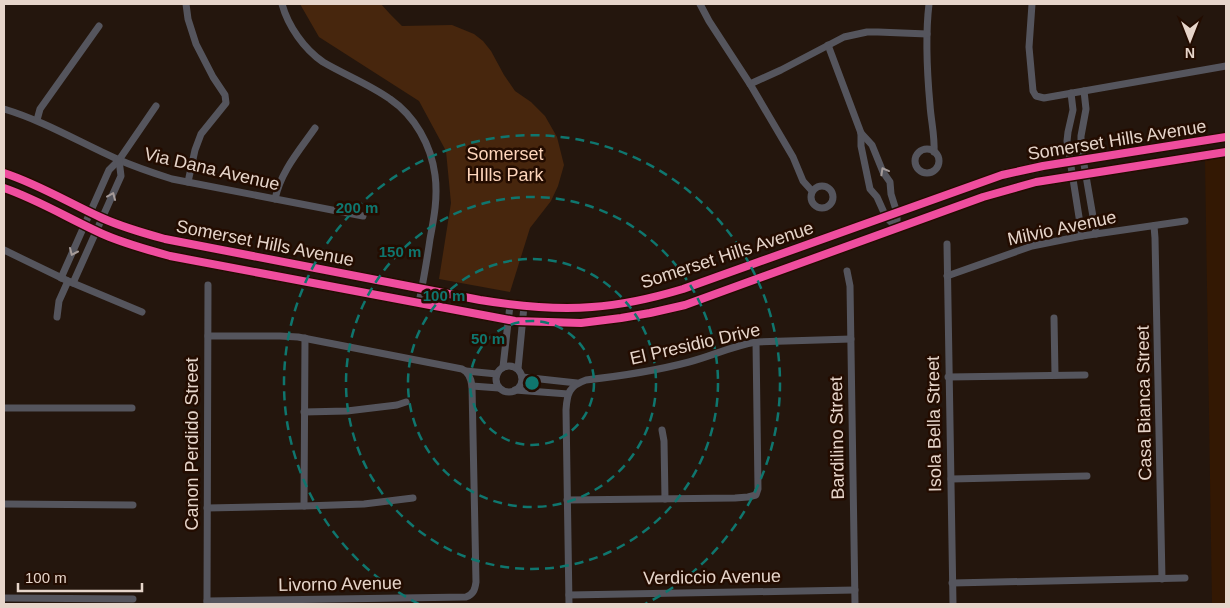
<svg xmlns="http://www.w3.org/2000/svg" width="1230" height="608" viewBox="0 0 1230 608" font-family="Helvetica,sans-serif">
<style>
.built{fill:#331803}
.green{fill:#47260d}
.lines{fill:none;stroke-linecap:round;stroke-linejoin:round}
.minor{stroke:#55555d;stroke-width:7}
.secondary{stroke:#59575e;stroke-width:10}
.cycleway-casing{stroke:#230c00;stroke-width:11}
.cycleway{stroke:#ef4d9e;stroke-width:8}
.oneway{stroke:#a59b99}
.ring{fill:none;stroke:#0f766e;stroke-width:2.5;stroke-dasharray:9 6}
.labels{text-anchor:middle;stroke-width:5;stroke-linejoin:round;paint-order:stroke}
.street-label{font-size:18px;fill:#e6d5ca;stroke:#230c00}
.park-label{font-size:18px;fill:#fdd5bb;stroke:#230c00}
.centre{fill:#0f766e;stroke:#230c00;stroke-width:2.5}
.ring-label{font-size:15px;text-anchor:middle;font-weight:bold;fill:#0f766e;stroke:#230c00;stroke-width:5;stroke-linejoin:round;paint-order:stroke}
</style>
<rect width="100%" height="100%" fill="#24160d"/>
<!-- built -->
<polygon class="built" points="1226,156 1226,604 1212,604 1205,160"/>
<!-- green -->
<polygon class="green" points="300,4 381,4 390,14 402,26 452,25 474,34 483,41 491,51 504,75 515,91 531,102 545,116 557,137 564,165 558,186 551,201 530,228 510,292 439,279 451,203 446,151 419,101 319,37"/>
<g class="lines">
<!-- minor -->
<g class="minor">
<polyline points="186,4 188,19 196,44 213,77 225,95 226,103 201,134 195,150 188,182"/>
<path d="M282,4c6,22 22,45 41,58 22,13 46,22 67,37 25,17 41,46 45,76 3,22 -1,43 -5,64 -3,22 -7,43 -11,64"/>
<polyline points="700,4 709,21 750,84 793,157 803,181 812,191"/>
<path d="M929,4c-4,33 -2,68 1,101 1,16 5,31 4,47"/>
<polyline points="1032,4 1029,47 1033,91 1036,96 1044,98 1226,66"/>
<polyline points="828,45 861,133 861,146 870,189 877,197 886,217 897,228"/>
<polyline points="750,84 781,70 844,37 867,32 878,32 927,34"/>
<polyline points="1084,91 1086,109 1081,136 1081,147 1096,234"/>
<polyline points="1071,93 1073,110 1068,132 1067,141 1082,236"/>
<path d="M4,109c40,12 75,33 113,50 18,8 36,14 55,20l191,37"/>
<polyline points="37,120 40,109 99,26"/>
<polyline points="861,133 872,145 883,172 890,182 891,194 897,213 897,228"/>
<circle cx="927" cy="161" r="12"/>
<circle cx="822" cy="197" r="11"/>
<path d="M275,199c6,-28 24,-48 40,-71"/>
<polyline points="1154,226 1155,238 1162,579"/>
<polyline points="947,244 953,604"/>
<polyline points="4,250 68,281 142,312"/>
<polyline points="847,271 850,286 855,604"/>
<polyline points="947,276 1032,246 1082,236 1185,221"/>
<polyline points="61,278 109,170 119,160 156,106"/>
<polyline points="73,283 121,176 119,160"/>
<polyline points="57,317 59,301 68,281"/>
<polyline points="1054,318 1055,375"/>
<circle cx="509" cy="379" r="13"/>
<polyline points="503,367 510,305"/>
<polyline points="518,369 524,306"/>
<polyline points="466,371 497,374"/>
<polyline points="522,377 577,383"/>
<polyline points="948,377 1085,375"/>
<polyline points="472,386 499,388"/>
<polyline points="515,390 568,394"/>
<polyline points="4,408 132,408"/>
<polyline points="304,412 347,411 397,405 406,402"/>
<polyline points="662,430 664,441 665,499"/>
<polyline points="951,479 1087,476"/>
<polyline points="567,500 735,498 748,497 756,495 758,489 756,342"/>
<polyline points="4,504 133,505"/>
<polyline points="304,506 305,338"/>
<polyline points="207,508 304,506 364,504 413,498"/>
<polyline points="952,583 1185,578"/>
<polyline points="569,595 855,590"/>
<polyline points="4,598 133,599"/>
<path d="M207,601l259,-4c8,-3 9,-8 10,-15l-4,-196c-1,-8 -3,-14 -10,-17l-164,-32 -18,-1h-72"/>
<polyline points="207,604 208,285"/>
<path d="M569,604l-3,-194c1,-17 3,-24 20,-30 35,-4 69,-9 103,-18 23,-6 43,-16 67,-20l95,-3"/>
</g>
<!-- secondary -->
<g class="secondary">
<path d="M4,173c34,11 65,30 98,45 20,9 41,15 63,21l315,61c37,6 74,10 112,7 31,-2 61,-9 91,-18l319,-114 41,-9 183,-29"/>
<path d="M4,188c35,12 67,32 101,47 21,9 43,15 65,21l345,65 66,2 40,-5 29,-5 35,-8 298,-108 53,-15 190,-30"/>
</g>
<defs>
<g id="cycleway">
<path d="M4,173c34,11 65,30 98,45 20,9 41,15 63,21l315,61c37,6 74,10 112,7 31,-2 61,-9 91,-18l319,-114 41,-9 183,-29"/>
<path d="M4,188c35,12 67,32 101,47 21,9 43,15 65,21l345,65 66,2 40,-5 29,-5 35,-8 298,-108 53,-15 190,-30"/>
</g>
</defs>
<!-- cycleway casing -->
<use href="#cycleway" class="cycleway-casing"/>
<!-- cycleway -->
<use href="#cycleway" class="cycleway"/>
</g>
<!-- one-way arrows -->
<defs><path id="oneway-chevron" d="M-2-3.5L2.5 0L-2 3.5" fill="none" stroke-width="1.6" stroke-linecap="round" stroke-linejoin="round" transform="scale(1.25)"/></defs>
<g class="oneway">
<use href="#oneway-chevron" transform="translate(884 171) rotate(-119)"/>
<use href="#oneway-chevron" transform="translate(112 196) rotate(-67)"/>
<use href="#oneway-chevron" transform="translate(73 252) rotate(114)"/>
</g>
<!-- distance rings -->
<g class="ring">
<circle cx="532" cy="383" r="62"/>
<circle cx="532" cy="383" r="124"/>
<circle cx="532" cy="383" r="186"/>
<path d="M419 604A248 248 0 1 1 645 604"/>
</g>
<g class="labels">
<!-- street labels -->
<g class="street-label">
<text transform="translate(1117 140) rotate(-9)" y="6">Somerset Hills Avenue</text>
<text transform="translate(212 169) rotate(13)" y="6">Via Dana Avenue</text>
<text transform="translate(1062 228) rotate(-12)" y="6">Milvio Avenue</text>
<text transform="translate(265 243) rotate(11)" y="6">Somerset Hills Avenue</text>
<text transform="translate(727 255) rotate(-18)" y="6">Somerset Hills Avenue</text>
<text transform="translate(695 344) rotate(-13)" y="6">El Presidio Drive</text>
<text transform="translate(1144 403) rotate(-91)" y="6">Casa Bianca Street</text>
<text transform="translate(934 424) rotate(-91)" y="6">Isola Bella Street</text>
<text transform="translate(837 438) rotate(-91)" y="6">Bardilino Street</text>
<text transform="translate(192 444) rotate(-90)" y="6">Canon Perdido Street</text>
<text transform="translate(712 577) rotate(-1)" y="6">Verdiccio Avenue</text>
<text transform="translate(340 584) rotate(-1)" y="6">Livorno Avenue</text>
</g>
<!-- park labels -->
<g class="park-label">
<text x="505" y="160">Somerset<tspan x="505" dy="21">HIlls Park</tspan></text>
</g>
</g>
<circle cx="532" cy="383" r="8" class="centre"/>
<g class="ring-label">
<text x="357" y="213">200 m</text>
<text x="400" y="257">150 m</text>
<text x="444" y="301">100 m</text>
<text x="488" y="344">50 m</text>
</g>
<!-- border -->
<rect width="1230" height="608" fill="none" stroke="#e6d5ca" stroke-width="10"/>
<!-- north arrow -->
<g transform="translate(1190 40) rotate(180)" stroke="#230c00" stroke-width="4" paint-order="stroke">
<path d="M0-4L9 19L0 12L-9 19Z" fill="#e6d5ca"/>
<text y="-8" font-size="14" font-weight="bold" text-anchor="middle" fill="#e6d5ca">N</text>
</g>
<!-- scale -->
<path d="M18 583v8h124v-8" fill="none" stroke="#e6d5ca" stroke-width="2.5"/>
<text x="25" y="583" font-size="15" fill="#e6d5ca" stroke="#230c00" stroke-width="4" paint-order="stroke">100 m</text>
</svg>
